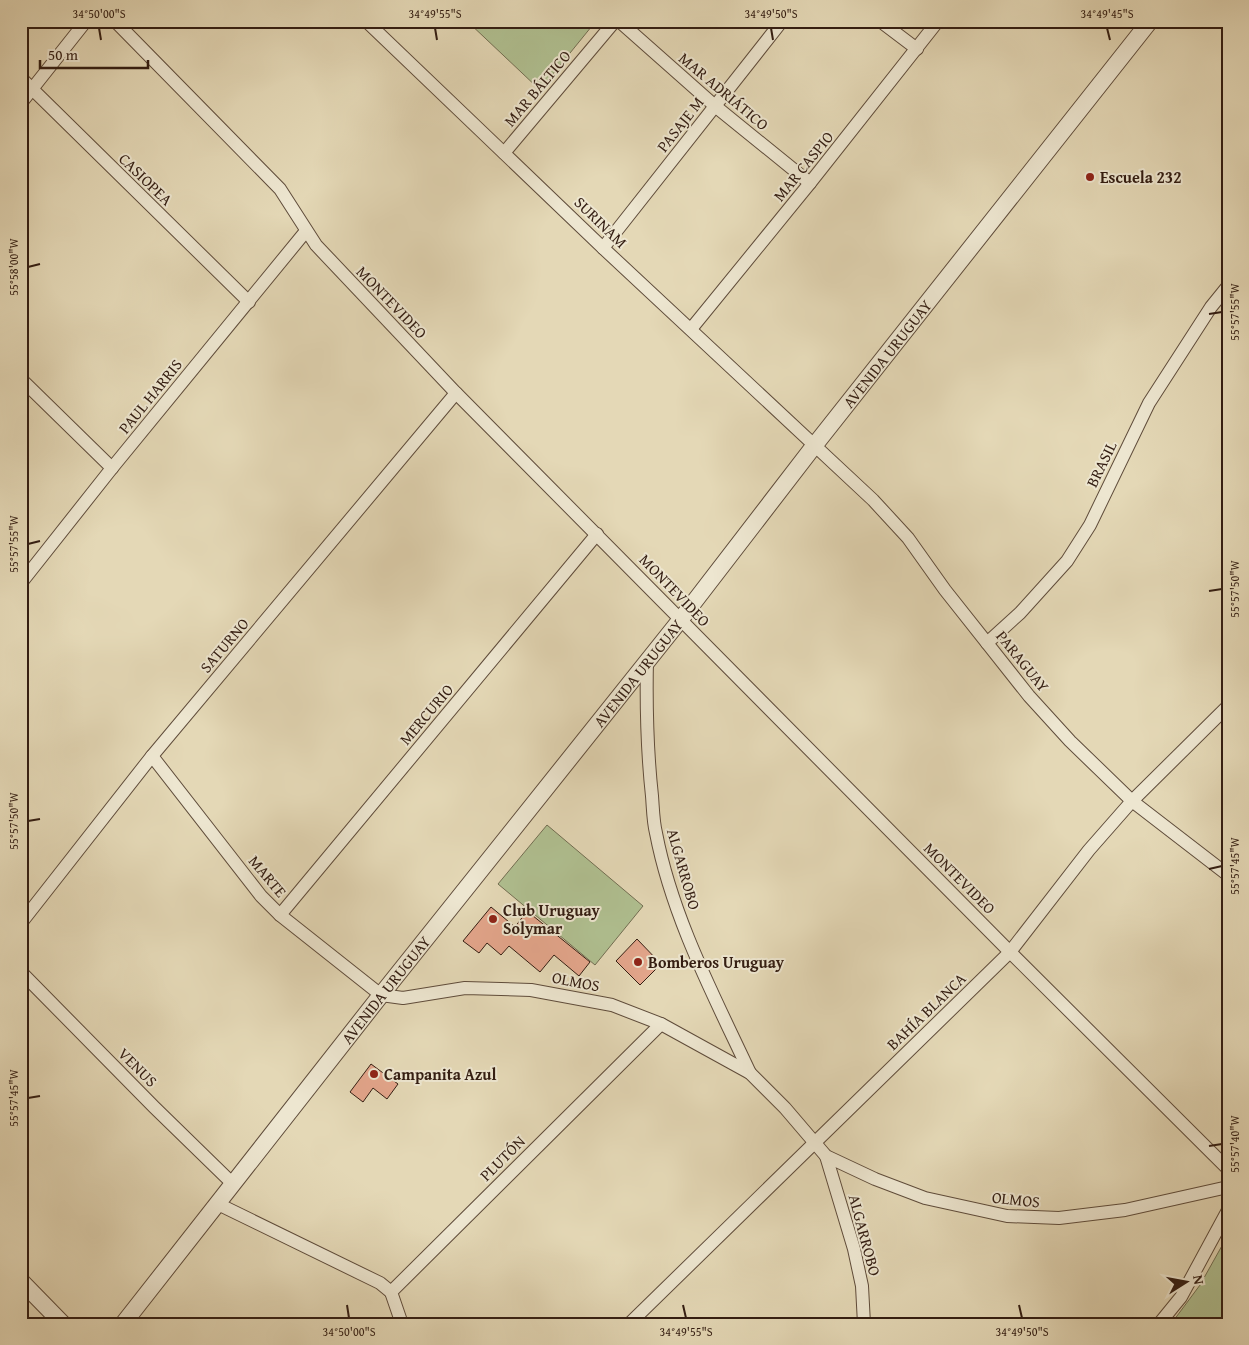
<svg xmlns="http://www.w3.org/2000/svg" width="1249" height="1345" viewBox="0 0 1249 1345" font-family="'Gentium Book Plus',serif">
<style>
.green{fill:#b0c091;stroke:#726e52}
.building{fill:#e4a68c;stroke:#331d12}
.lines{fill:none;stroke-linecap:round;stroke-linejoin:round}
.minor-casing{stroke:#5f4c3b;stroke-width:14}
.tertiary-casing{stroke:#5f4c3b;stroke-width:18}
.minor{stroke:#ede6d0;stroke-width:12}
.tertiary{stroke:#ede6d0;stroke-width:16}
.ticks{fill:none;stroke:#331d12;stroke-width:2}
.poi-dot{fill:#8f2418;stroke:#ede6d0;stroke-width:2}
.labels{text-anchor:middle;stroke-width:4;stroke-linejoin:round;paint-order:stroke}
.street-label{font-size:16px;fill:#331d12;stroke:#ede6d0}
.poi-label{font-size:16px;font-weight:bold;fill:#331d12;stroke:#ede6d0;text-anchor:start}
.neatline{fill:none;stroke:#331d12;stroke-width:2}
.ticks-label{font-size:12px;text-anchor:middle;fill:#331d12}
</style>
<rect width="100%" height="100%" fill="#e4d8b6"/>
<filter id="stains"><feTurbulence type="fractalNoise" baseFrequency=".004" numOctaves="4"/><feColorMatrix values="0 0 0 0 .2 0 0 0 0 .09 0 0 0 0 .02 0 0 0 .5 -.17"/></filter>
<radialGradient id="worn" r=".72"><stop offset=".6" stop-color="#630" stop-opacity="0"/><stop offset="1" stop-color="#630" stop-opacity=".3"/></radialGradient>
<!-- green -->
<g class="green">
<polygon points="467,21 596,21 540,90"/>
<polygon points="547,825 643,906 595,965 498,884"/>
<polygon points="1228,1235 1228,1324 1171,1324 1200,1285"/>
</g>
<!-- building -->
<g class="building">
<polygon points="491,907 515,927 527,911 590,962 579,976 554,955 540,972 509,946 501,955 487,943 479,953 463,941"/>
<polygon points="637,939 661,964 640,985 616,961"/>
<polygon points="371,1064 398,1084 387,1099 373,1088 363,1102 350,1092"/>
</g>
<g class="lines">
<defs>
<g id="minor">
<polyline points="115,21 280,189 316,245 456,393 1010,952 1228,1169"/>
<polyline points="366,21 603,248 873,500 908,538 945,590 1029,696 1070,741 1132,801 1228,875"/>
<polyline points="619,21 715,106 810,183"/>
<polyline points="880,21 917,49"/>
<polyline points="1226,21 1228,22"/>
<polyline points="21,78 249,302"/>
<polyline points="21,103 86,21"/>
<polyline points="504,153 615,21"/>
<polyline points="603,248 782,21"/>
<polyline points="691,329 810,183 938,21"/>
<polyline points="21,379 112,468"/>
<polyline points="21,583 112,468 306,231"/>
<polyline points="987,643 1020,613 1067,561 1090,525 1149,403 1211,307 1228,286"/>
<path d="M647,659c-1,46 0,91 5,137 1,12 1,25 4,37 16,84 58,163 94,240"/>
<polyline points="152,756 261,896 280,915 381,995 403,998 465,988 531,990 612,1005 661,1024 750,1073 785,1108 826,1156 875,1179 925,1198 1007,1216 1059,1218 1125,1210 1228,1187"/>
<polyline points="280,915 597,534"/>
<polyline points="21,923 152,756 456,393"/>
<polyline points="21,972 154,1107 233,1184"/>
<polyline points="826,1156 854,1249 862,1286 864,1324"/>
<polyline points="218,1204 380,1283 391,1292"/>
<polyline points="391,1292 661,1024"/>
<polyline points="391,1292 402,1324"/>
<polyline points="629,1324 1010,952 1089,850 1132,801 1228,706"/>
<polyline points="1159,1324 1181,1297 1228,1210"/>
</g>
<g id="tertiary">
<polyline points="21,1281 63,1324"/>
<path id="s1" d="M123,1324l258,-329 300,-376 133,-173 336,-425"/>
</g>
</defs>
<!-- minor casing -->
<use href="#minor" class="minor-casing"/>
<!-- tertiary casing -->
<use href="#tertiary" class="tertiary-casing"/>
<!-- minor -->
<use href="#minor" class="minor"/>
<!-- tertiary -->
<use href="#tertiary" class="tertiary"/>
</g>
<!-- ticks -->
<path class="ticks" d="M99,28l2,12M435,28l2,12M771,28l2,12M1107,28l3,12M28,267l12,-3M1209,314l13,-2M28,544l12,-3M1209,591l13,-2M28,821l12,-2M1209,869l13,-3M28,1098l12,-2M1209,1146l13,-2M347,1305l2,13M683,1305l3,13M1019,1305l3,13"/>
<!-- markers -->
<g class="poi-dot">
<circle cx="1090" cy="177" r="5"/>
<circle cx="493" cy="919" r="5"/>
<circle cx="638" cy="962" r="5"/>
<circle cx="374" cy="1074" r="5"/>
</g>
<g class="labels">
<!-- street labels -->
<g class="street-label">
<text transform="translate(537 88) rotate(-50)" y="6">MAR BÁLTICO</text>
<text transform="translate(724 91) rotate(40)" y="6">MAR ADRIÁTICO</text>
<text transform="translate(680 124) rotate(-52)" y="6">PASAJE M</text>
<text transform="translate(803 166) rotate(-51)" y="6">MAR CASPIO</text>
<text transform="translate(146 179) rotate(44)" y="6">CASIOPEA</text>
<text transform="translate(601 222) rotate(44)" y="6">SURINAM</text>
<text transform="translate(392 302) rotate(46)" y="6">MONTEVIDEO</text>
<text dy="6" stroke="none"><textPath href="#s1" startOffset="1235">AVENIDA URUGUAY</textPath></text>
<text transform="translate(150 396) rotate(-51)" y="6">PAUL HARRIS</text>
<text transform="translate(1101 464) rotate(-64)" y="6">BRASIL</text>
<text transform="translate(675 590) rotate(46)" y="6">MONTEVIDEO</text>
<text transform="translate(224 645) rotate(-50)" y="6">SATURNO</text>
<text transform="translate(1023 661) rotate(51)" y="6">PARAGUAY</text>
<text dy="6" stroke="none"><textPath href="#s1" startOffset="830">AVENIDA URUGUAY</textPath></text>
<text transform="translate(426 714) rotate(-50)" y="6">MERCURIO</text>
<text transform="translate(684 869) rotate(74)" y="6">ALGARROBO</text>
<text transform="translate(268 876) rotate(50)" y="6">MARTE</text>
<text transform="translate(960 878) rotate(45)" y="6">MONTEVIDEO</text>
<text transform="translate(576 981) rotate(11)" y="6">OLMOS</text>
<text dy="6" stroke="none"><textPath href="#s1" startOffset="425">AVENIDA URUGUAY</textPath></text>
<text transform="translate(926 1011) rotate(-44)" y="6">BAHÍA BLANCA</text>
<text transform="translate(138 1067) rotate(45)" y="6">VENUS</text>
<text transform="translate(502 1158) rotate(-45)" y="6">PLUTÓN</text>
<text transform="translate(1016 1199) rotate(6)" y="6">OLMOS</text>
<text transform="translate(865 1235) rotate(75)" y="6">ALGARROBO</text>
</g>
<!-- poi labels -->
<g class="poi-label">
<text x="1100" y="183">Escuela 232</text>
<text x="503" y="916">Club Uruguay<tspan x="503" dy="18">Solymar</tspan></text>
<text x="648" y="968">Bomberos Uruguay</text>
<text x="384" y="1080">Campanita Azul</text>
</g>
</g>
<!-- margin -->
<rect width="1249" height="1345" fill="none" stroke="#e4d8b6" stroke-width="55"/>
<!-- north arrow -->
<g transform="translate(1186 1282) rotate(79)" stroke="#ede6d0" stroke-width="4" paint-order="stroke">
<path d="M0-4L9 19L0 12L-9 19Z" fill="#331d12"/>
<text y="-8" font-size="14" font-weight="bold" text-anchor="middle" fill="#331d12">N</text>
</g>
<!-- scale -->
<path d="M40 60v8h108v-8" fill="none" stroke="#331d12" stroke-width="2.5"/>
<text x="48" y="60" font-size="15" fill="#331d12" stroke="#ede6d0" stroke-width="4" paint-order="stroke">50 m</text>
<rect x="28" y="28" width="1194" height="1290" class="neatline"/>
<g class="ticks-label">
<text x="99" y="18">34°50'00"S</text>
<text x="435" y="18">34°49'55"S</text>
<text x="771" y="18">34°49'50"S</text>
<text x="1107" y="18">34°49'45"S</text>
<text transform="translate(14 267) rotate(-90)" y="4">55°58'00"W</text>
<text transform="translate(1235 312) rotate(-90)" y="4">55°57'55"W</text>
<text transform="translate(14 544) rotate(-90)" y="4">55°57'55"W</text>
<text transform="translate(1235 589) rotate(-90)" y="4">55°57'50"W</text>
<text transform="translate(14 821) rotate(-90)" y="4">55°57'50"W</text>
<text transform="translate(1235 866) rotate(-90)" y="4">55°57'45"W</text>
<text transform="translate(14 1098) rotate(-90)" y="4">55°57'45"W</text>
<text transform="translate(1235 1144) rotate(-90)" y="4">55°57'40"W</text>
<text x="349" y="1336">34°50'00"S</text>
<text x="686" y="1336">34°49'55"S</text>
<text x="1022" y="1336">34°49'50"S</text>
</g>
<rect width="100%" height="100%" filter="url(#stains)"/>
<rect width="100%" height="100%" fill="url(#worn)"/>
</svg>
